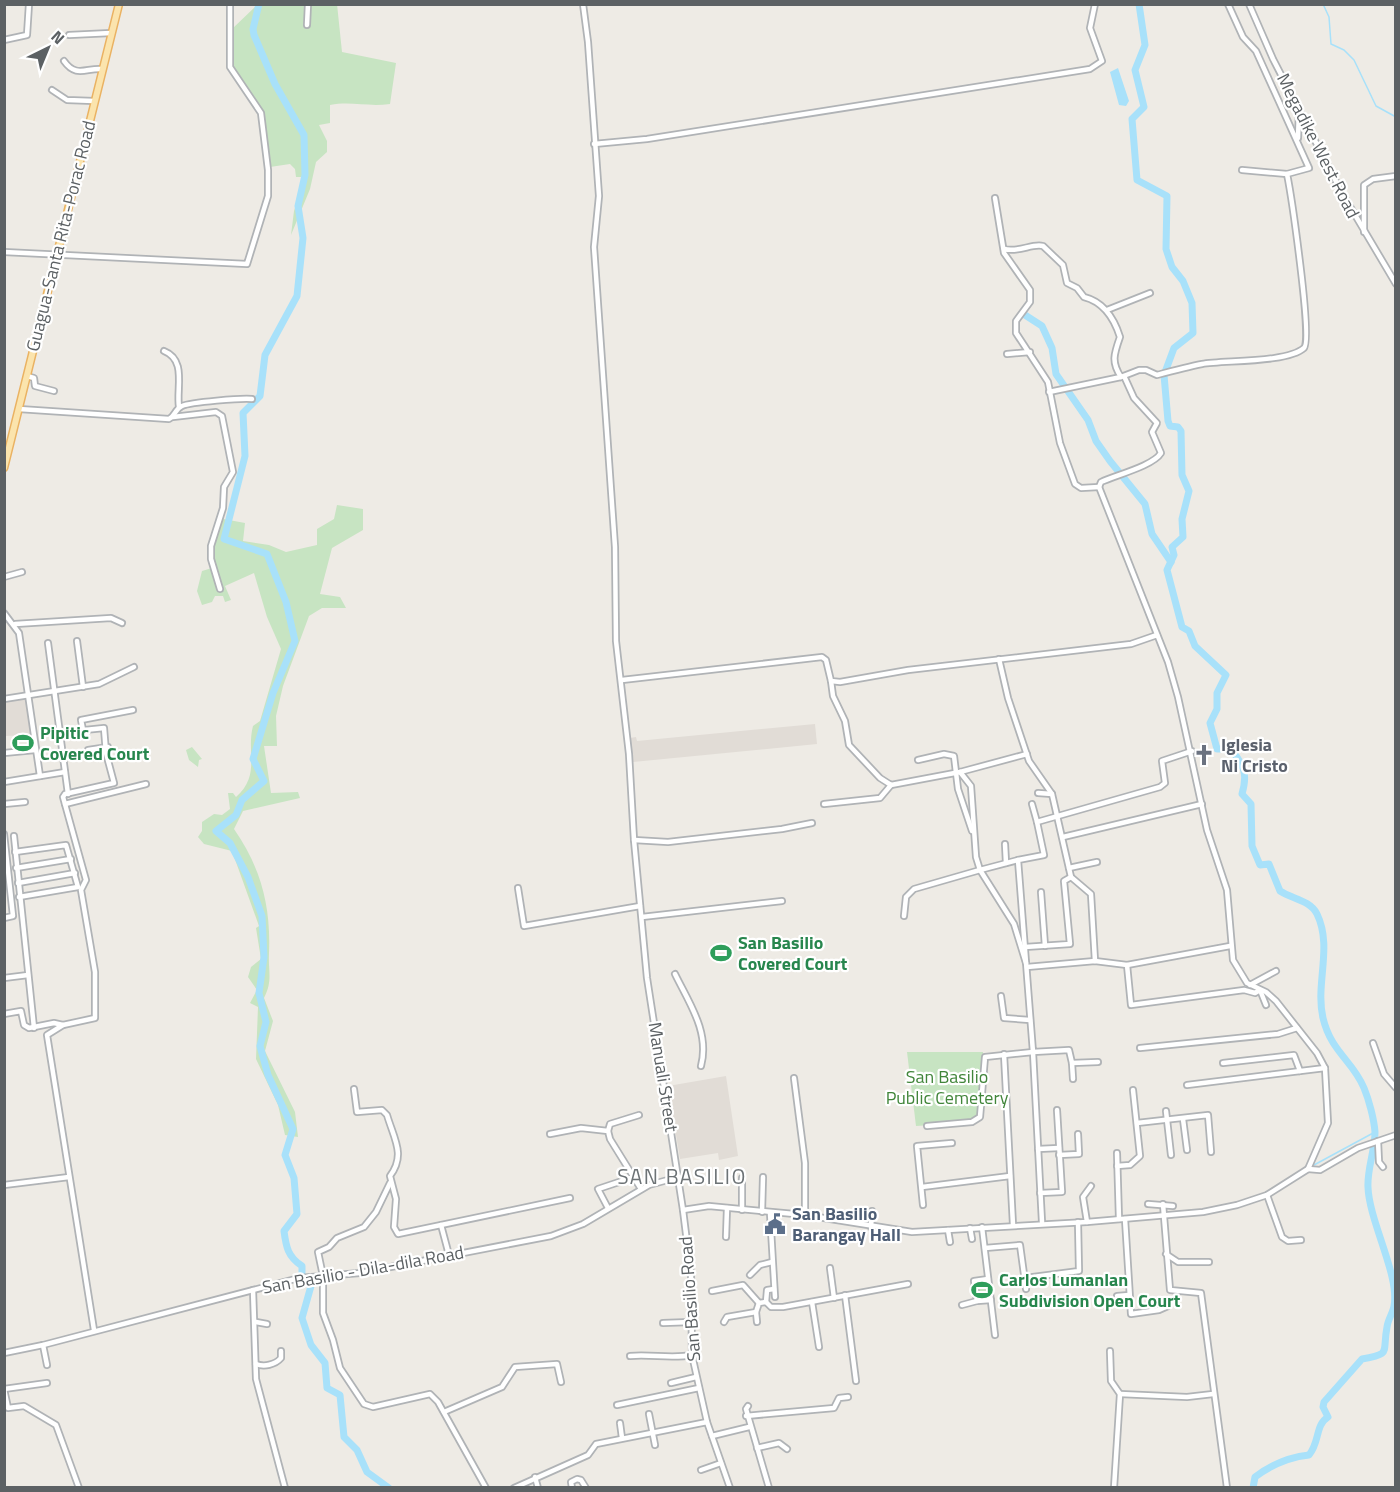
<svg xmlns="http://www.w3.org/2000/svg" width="1400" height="1492" viewBox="0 0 1400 1492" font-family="'Titillium Web',sans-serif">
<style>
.education{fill:#e1dcd6}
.green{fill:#c7e4c2}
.water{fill:#a8e1fa}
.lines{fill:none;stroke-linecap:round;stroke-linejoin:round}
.stream{stroke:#a8e1fa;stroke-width:1.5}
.river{stroke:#a8e1fa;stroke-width:7}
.minor-casing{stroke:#b0b3b6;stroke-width:8}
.major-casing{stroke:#eab262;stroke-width:9}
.minor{stroke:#fff;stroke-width:4.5}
.major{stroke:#fbe4ad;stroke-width:6}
.labels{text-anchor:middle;stroke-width:4.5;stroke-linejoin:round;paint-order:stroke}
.street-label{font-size:18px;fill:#5c6164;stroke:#fff}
.leisure-label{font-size:18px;font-weight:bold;fill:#27864d;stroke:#fff;text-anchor:start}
.worship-label{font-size:18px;font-weight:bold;fill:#5b616d;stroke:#fff;text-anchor:start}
.park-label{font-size:18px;fill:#41853a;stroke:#fff}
.service-label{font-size:18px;font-weight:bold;fill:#4e5e75;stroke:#fff;text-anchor:start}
.quarter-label{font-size:21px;letter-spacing:1.5px;fill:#6d7376;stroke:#fff}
</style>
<rect width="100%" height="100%" fill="#eeebe5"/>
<!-- education -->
<g class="education">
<polygon points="26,698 31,735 5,736 5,701"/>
<polygon points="815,724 817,744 633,762 630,738 636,737 637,741"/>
<polygon points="726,1076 738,1156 719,1160 718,1153 680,1159 668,1086"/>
</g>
<!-- green -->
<g class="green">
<path d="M337,4l5,48 54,11 -6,41c-23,3 -39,-3 -60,1v18l-11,2 8,16v11l-11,10 -6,27 -19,46 3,-24 11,-34h-9l-1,-8 -5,-5 -20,3 -8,-54 -30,-46v-38l25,-24z"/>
<path d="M337,505l26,4v21l-31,18 -12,46 20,3 6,11h-24l-13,8 -26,70 -7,30 1,30h-13l7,47 27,-1 2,6 -57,13 -9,18c27,39 37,77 35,124 -1,19 4,27 -5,45l9,23 -8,30 30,61 3,25 -13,-2 -7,-30 -22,-46 2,-52 -8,-4 7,-13 -9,-13 3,-10 10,-8 -5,-31 3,-2 -27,-75 -28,-7 -6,-7 4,-6v-9l12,-8 8,1 8,-6 -2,-16h5l3,4c25,-22 10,-44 17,-71l7,-5 21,-72 -14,-32 -13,-44 -29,13 6,14 -6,2 -2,-6h-8l-3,6 -10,3 -5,-14 5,-20 10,-3 -3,-25 9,-25 27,5 -2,18 26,4 17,7 31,-7v-16l17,-10z"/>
<polygon points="192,747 202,759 199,760 198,767 189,760 186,750"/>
<polygon points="907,1052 983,1052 980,1116 965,1123 916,1126"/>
<polygon points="986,1281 989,1299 978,1300 975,1282"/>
</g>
<!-- water -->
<polygon class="water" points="1118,68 1129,101 1126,106 1119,105 1110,72"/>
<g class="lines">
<!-- stream -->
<g class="stream">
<polyline points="1323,4 1329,17 1331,44 1344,50 1354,60 1376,106 1396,117"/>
<polyline points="1314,1165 1375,1132"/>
</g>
<!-- river -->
<g class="river">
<path d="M259,4l-6,25 1,6 21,49 29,51 1,40 -7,31 5,32 -6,58 -32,59 -5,41 -17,17 2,43 -21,83 43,15 19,48 9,39 -22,52 -20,66 11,22 -22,19 -6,15 -20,16 14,12 18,34 14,39 2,41 -5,36 7,29 -6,24 8,29 25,54 -8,26 9,23 3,36 -13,17c2,16 4,26 18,35v12l9,8 -9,32 9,27 14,18 2,25 13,7 4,42 13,13 10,22 22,16"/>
<path d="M1139,4l6,41 -10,25 9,37 -12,12 5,61 30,16 -1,53 6,18 11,14 9,22 1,30 -19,15 -10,27 4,46 2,5 8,1 3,4 1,44 7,16 -7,28 1,18 -11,10 2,8 -7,15 15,57 7,4 6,15 31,29 -9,18v16l-7,14 7,26h14c13,17 17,24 11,45l9,10 1,42 8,19 9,-1 11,27c12,8 30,9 37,23 16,33 -2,70 6,104 8,34 30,43 41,70 5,12 10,31 11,44 0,18 -8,37 -7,55 1,34 32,89 26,119 -1,7 -6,13 -7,21 -5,26 5,27 -25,32l-38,43 -1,5 5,10c-13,8 -8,25 -19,38 -19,2 -38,10 -54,22l-2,11"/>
<polyline points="1025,315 1042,326 1052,348 1056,374 1088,420 1096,441 1110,461 1145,504 1152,534 1171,562"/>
</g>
<defs>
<g id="minor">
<polyline points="583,4 588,42 599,196 594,247 615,547 616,641 629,754 634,840 647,978 683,1210 691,1274 692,1355 707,1422 730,1488"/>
<polyline points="1249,4 1273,59 1342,193 1396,284"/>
<polyline points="307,25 308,4"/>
<polyline points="69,35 111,33"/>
<polyline points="4,40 27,35 29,4"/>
<path d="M64,61c12,17 22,7 37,8"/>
<polyline points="52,90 67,100 94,101"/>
<polyline points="1298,138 1299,110"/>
<polyline points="594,144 647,139 1090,69 1102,61 1090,28 1095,4"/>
<polyline points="1242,170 1287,174"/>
<polyline points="995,198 1004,253 1030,290 1030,302 1016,321 1016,333 1048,382 1060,443 1075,484 1081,488 1099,487"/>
<polyline points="1364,232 1364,185 1373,179 1396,176"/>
<path d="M1004,249c15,4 28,-6 39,-3l20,19 4,18 10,5 7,9c20,5 30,21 36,40 -6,17 -9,25 1,40"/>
<polyline points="4,252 247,264 268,196 268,170 261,113 230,67 230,4"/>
<polyline points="1107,310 1150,293"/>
<path d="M164,351c23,9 12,37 15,56"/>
<polyline points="1007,354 1030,352"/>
<polyline points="27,376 34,378 35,386 54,391"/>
<path d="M1049,392l72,-15 18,-7h7l11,5c15,-4 30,-8 45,-11 22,-4 85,-1 102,-16 9,-7 -13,-154 -17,-174l22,-6 -53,-117 -13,-14 -15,-33"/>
<path d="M19,409l150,10c6,-3 6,-10 13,-13 9,-4 60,-8 70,-7"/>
<polyline points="173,417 216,412 222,416 233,472 224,487 223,508 211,546 211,559 220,589"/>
<path d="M1099,487l2,-5c15,-7 52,-16 60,-29l-9,-21 5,-9 -23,-25 -10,-22"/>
<polyline points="4,577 22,572"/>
<polyline points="4,613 19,633 40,776"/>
<polyline points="15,624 111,618 122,623"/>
<polyline points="77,641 83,687"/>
<polyline points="48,643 68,794"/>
<polyline points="999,659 1008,698 1029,761 1052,794 1071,877 1091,894 1095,961"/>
<polyline points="622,680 822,657 826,660 831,681 840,682 908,670 1131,644 1157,635"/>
<polyline points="831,681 833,696 845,721 849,745 880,778 891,785 960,772 1027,754"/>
<polyline points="4,699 99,684 134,667"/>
<polyline points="83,730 81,720 133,710"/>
<polyline points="75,731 104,728 106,753 114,783 65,794 63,797 86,880 81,890 95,972 95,1018 63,1025 47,1035 94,1330"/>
<polyline points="88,750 108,747"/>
<polyline points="4,753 35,750"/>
<polyline points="918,760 944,754 954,756 958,789 972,831"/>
<polyline points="960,772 971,786 976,857 980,870 1018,860"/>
<polyline points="4,782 65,772"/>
<polyline points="1038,793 1052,794"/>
<polyline points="4,804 25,802"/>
<polyline points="65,804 146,784"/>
<polyline points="824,804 880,798 891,785"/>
<polyline points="1032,804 1037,822"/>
<polyline points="4,834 13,916 4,918"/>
<polyline points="14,836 34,1028"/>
<polyline points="1063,837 1202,804"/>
<polyline points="634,840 668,842 782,829 812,823"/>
<polyline points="1005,844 1006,863"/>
<polyline points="15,852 66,845 78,887 19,897"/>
<polyline points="16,868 71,859"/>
<polyline points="1069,868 1097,862"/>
<polyline points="18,883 75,873"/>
<polyline points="518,888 524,926 640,906"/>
<polyline points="1041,892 1045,946"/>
<polyline points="904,916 906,897 914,889 980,870 1014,924 1026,963"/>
<polyline points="642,917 782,901"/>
<polyline points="1025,947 1070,944 1064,881 1071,877"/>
<polyline points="1127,965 1131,1005 1244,990 1255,993 1260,990 1266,1005"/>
<polyline points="1027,967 1095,961 1127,965 1230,946"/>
<path d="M675,974c14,29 35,58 26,92"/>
<polyline points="4,978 28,975"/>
<polyline points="1250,985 1276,971"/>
<polyline points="1001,996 1004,1018 1030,1020"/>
<polyline points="4,1014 21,1011 24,1025 29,1028 54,1023 63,1025"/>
<polyline points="1373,1043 1384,1074 1396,1088"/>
<polyline points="1140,1048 1278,1034 1297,1028"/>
<polyline points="1004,1054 1013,1225"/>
<polyline points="1098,1062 1072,1063 1069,1050 1033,1052 1018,860 1044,855 1037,822 1160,787 1165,783 1162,761 1192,751"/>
<polyline points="1072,1063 1073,1079"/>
<polyline points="1223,1063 1294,1055 1300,1071"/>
<polyline points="794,1078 805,1163 805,1215"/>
<polyline points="1187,1085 1325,1068"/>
<path d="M354,1089l3,23 25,-2 5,5c7,24 19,40 3,61l6,23 -2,28 4,7 172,-36"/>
<polyline points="1166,1111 1171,1155"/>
<polyline points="1183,1119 1187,1150"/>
<polyline points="1137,1123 1208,1115 1211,1152"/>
<polyline points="927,1126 972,1122 980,1117 985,1057 1033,1052 1042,1222"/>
<polyline points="608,1131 610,1124 639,1115"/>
<polyline points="550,1134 581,1128 608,1131 610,1139 641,1189"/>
<polyline points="1378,1141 1379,1162 1383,1167"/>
<polyline points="1038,1149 1059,1148"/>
<polyline points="1117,1153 1119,1219"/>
<polyline points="1059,1155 1079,1154 1078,1134"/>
<polyline points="1117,1166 1130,1165 1140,1156 1133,1090"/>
<polyline points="1308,1169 1320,1170 1358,1148 1396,1135"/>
<polyline points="390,1183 376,1212 364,1227 337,1238 329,1247 318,1252 323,1276 323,1313 333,1340 340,1368 364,1404 373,1407 430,1394 438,1402 486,1488"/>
<polyline points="4,1185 69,1177"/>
<polyline points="922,1187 1010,1176"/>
<polyline points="1040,1193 1062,1192 1057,1110"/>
<polyline points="1267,1195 1282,1237 1288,1241 1301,1240"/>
<polyline points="1148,1204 1173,1206"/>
<polyline points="1163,1204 1170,1290 1201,1293 1227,1488"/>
<polyline points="923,1205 917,1146 952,1143"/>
<polyline points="608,1208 598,1189 634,1177"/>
<polyline points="683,1210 709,1206 805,1215 912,1232 1087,1222 1203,1212 1237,1205 1267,1195 1308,1169 1328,1123 1325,1068 1317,1053 1276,1001 1266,992 1247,983 1233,960 1227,890 1207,830 1178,697 1168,662 1099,487"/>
<polyline points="742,1210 742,1178"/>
<polyline points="762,1212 763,1177"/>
<polyline points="770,1213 775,1297"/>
<polyline points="1125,1219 1131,1314 1159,1310 1168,1306"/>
<polyline points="1087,1222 1083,1197 1091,1186"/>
<polyline points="441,1225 449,1255"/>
<polyline points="871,1227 872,1211"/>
<polyline points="982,1227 995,1335"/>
<polyline points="970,1228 972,1239"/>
<polyline points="948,1230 950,1242"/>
<polyline points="726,1237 727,1208"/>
<polyline points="985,1248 1020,1245 1026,1289"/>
<polyline points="1166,1254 1178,1262 1209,1262"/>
<polyline points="830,1268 834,1298"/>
<polyline points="750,1275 760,1265 772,1262"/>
<polyline points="1025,1278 1079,1271 1078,1222"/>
<polyline points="988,1279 974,1281 977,1301 991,1300"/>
<polyline points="253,1290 256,1379 285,1488"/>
<polyline points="712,1291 743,1285 759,1303"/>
<polyline points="845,1295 856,1381"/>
<polyline points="1117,1296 1129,1295"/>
<polyline points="766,1302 771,1307 783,1307 908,1284"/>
<polyline points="812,1302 819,1347"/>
<polyline points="962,1305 977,1301"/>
<polyline points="756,1312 757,1322"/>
<polyline points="256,1322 267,1324"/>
<polyline points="724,1322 727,1317 756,1312 759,1303 766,1302 767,1290 774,1289"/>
<polyline points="663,1323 691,1322"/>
<polyline points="43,1345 47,1365"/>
<polyline points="1110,1351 1111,1381 1120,1394 1114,1488"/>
<polyline points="4,1353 43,1345 299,1278 360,1273 551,1236 583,1224 649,1185 679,1177"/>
<path d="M630,1356c21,-2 42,3 62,-1"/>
<path d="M256,1364c8,3 19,1 25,-6v-7"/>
<polyline points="671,1383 696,1377"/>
<polyline points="4,1389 8,1408 24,1406 56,1425 79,1488"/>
<polyline points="4,1389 47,1383"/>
<polyline points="1120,1394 1187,1397 1213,1394"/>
<polyline points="617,1405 699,1388"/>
<polyline points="748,1406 746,1409 769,1488"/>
<polyline points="444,1412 502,1387 515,1367 557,1364 561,1382"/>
<polyline points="649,1414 655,1445"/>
<polyline points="746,1416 834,1408 839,1398 848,1397"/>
<polyline points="620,1423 622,1438"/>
<polyline points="712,1436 749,1427"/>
<polyline points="757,1448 779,1443 787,1449"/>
<polyline points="701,1470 721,1463"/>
<polyline points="535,1477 538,1488"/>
<polyline points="514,1488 588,1455 596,1444 707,1422"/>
<polyline points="572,1488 571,1482 577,1479 581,1480 586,1488"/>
</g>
<polyline id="major" points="4,468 119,4"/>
</defs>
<!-- minor casing -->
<use href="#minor" class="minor-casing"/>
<!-- major casing -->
<use href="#major" class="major-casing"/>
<!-- minor -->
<use href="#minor" class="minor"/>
<!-- major -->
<use href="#major" class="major"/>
</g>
<!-- icons -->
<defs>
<symbol id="stadium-bare" viewBox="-9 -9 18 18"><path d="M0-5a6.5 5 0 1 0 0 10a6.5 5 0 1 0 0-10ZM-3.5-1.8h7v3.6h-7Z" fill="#2e9e5b" stroke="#fff" stroke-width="2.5" paint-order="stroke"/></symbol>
<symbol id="church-bare" viewBox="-9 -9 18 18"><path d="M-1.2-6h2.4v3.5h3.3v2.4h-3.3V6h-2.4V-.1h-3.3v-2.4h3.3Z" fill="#6b7280" stroke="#fff" stroke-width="2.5" paint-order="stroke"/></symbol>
<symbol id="civic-bare" viewBox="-9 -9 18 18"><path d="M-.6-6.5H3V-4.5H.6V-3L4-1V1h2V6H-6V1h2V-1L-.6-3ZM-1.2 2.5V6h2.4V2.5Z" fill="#5c6f8a" stroke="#fff" stroke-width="2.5" paint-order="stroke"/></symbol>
</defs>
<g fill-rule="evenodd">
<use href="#stadium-bare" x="8" y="728" width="30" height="30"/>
<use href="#church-bare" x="1189" y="740" width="30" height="30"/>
<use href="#stadium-bare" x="706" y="938" width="30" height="30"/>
<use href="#civic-bare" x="760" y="1209" width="30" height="30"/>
<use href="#stadium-bare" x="967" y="1275" width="30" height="30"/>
</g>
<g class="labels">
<!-- street labels -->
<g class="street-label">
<text transform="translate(1318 146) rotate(63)" y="6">Megadike West Road</text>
<text transform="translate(61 236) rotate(-76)" y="6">Guagua-Santa Rita-Porac Road</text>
<text transform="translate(663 1077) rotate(81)" y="6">Manuali Street</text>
<text transform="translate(363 1270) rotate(-10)" y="6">San Basilio - Dila-dila Road</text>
<text transform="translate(690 1299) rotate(-94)" y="6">San Basilio Road</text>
</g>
<!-- leisure labels -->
<g class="leisure-label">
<text x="40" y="739">Pipitic<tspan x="40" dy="21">Covered Court</tspan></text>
<text x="738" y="949">San Basilio<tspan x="738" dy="21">Covered Court</tspan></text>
<text x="999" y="1286">Carlos Lumanlan<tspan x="999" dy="21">Subdivision Open Court</tspan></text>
</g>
<!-- worship labels -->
<g class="worship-label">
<text x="1221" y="751">Iglesia<tspan x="1221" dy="21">Ni Cristo</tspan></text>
</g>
<!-- park labels -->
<g class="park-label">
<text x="947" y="1083">San Basilio<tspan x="947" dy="21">Public Cemetery</tspan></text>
</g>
<!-- service labels -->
<g class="service-label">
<text x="792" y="1220">San Basilio<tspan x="792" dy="21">Barangay Hall</tspan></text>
</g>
<!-- quarter labels -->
<g class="quarter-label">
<text x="682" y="1184">SAN BASILIO</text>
</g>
</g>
<!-- border -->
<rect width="1400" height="1492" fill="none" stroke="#5c6164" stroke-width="12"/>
<!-- north arrow -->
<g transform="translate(48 48) rotate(43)" stroke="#ffffff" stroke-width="4.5" paint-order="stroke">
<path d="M0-4.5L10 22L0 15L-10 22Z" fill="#5c6164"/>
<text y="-9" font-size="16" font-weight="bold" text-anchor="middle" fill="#5c6164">N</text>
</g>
</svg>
